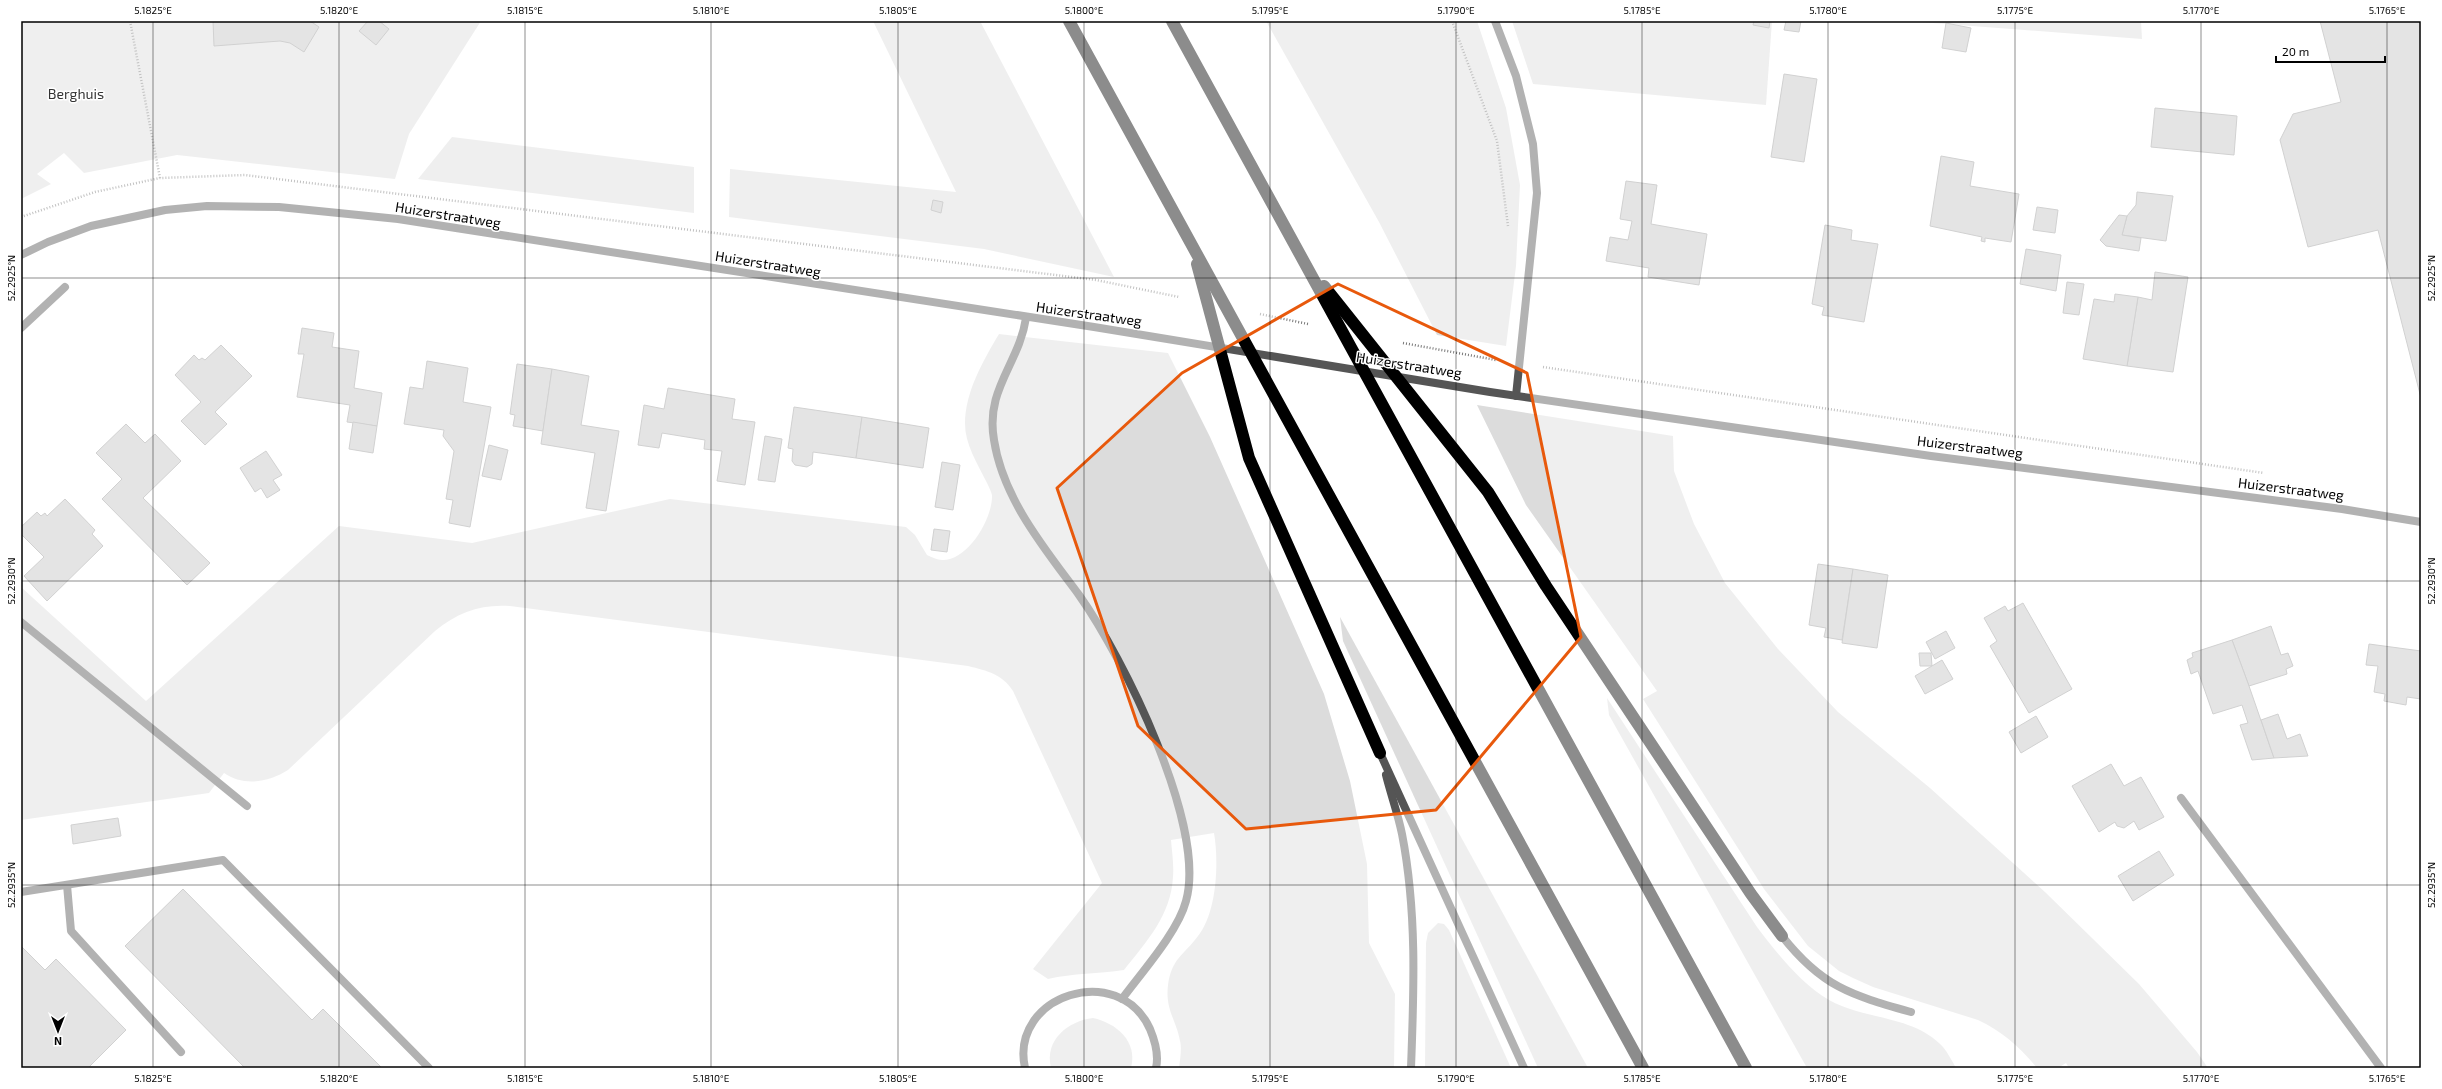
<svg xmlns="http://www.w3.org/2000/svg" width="2442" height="1089" viewBox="0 0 2442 1089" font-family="'Exo 2',sans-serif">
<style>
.green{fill:#dcdcdc}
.building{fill:#c4c4c4;stroke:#999}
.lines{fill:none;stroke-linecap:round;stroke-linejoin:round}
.path{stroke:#777;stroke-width:2.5;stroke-dasharray:1 2;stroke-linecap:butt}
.service{stroke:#555;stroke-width:8}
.minor{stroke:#555;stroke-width:8}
.tertiary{stroke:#555;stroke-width:8}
.motorway{stroke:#000;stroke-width:12}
.marked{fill:none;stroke:#e8590c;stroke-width:3;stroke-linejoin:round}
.ticks{fill:none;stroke:#000;stroke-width:1;stroke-opacity:0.45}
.labels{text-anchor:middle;stroke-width:3;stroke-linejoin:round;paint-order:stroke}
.park-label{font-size:14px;fill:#333;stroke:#fff}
.street-label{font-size:14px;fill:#000;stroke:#fff}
.neatline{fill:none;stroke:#000;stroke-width:1.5}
.ticks-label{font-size:10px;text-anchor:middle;fill:#000}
</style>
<rect width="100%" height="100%" fill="#fff"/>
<!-- green -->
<g class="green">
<polygon points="21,21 481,21 409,134 395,179 177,155 84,173 64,153 37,174 51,184 21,199"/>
<polygon points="873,21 980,21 1114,277 984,249 729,217 730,169 956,192"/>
<polygon points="1266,21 1477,21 1506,108 1520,185 1516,266 1506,346 1437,335 1379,222"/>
<polygon points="1512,21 1772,21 1766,105 1533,84"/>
<polygon points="1907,21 2141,21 2142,39"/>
<polygon points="452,137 694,167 694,213 418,179"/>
<path d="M999,334l169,19 42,84 114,257 26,87 17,83 2,79 26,51 -1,74h-215c1,-8 3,-20 1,-27 -4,-22 -15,-31 -12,-56 4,-27 15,-29 30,-49 19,-24 21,-74 16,-103l-43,7c1,12 3,25 2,37 -2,38 -26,64 -49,93 -25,4 -51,3 -76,9l-15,-10 69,-86 -89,-192c-11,-17 -25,-20 -45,-25l-458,-60c-29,-2 -52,6 -75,25l-147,139c-19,12 -44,17 -64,3l-15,20 -188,27v-233l125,114 193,-175 133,17 198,-44 236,28 9,8 12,20c5,2 10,5 15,5 26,1 51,-42 50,-65 -1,-4 -4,-10 -6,-14 -9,-18 -21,-37 -21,-57 0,-32 18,-63 34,-90z"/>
<path d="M1477,405l196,31 1,35 20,53 31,59 53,66 60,63 92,76 115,104 94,92 58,68 11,16h-139l-3,-5 -8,5h-21c-17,-21 -34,-36 -59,-48l-105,-33 -20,-9 -14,-7 -31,-25 -44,-57 -121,-190 14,-8 -131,-186z"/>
<polygon points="1340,617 1588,1068 1538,1068 1343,641"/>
<path d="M1607,698l150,229c20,26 43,56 72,73 35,20 85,15 114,47 5,6 9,14 13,21h-149l-198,-353z"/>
<polygon points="1438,923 1444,924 1449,930 1511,1068 1425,1068 1426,943 1428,933"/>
<path d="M1093,1018c23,5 45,23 38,50h-80c-7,-28 17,-47 42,-50z"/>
</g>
<!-- building -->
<g class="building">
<polygon points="213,21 310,21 319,27 304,52 290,43 280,41 214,46"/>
<polygon points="368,21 379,21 389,29 376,45 359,31"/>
<polygon points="1754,21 1770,21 1769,28 1753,25"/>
<polygon points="1786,21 1801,21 1799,32 1784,30"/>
<polygon points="2320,21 2421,21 2421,398 2378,230 2308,247 2280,140 2293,114 2341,102"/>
<polygon points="1946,23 1971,28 1966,52 1942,48"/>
<polygon points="1784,74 1817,79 1804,162 1771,157"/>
<polygon points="2155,108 2237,116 2234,155 2151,147"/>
<polygon points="1941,156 1974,162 1970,186 2019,194 2011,242 1985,238 1985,242 1981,241 1982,237 1930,226"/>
<polygon points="1626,181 1657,185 1651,224 1707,234 1699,285 1648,277 1649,268 1606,261 1610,237 1628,240 1632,221 1620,219"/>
<polygon points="2137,192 2173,196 2166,241 2122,235 2127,216 2136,205"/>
<polygon points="933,200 943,202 941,213 931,210"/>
<polygon points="2037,207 2058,210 2055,233 2033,230"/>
<polygon points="2119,215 2127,216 2122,235 2141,238 2139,251 2106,246 2100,240"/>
<polygon points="1825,225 1852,230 1851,240 1878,244 1864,322 1822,315 1824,307 1812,304"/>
<polygon points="2026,249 2061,255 2056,291 2020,284"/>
<polygon points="2155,272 2188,277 2173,372 2127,366 2138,297 2152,300"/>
<polygon points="2067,282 2084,284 2079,315 2063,313"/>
<polygon points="2115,294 2138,297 2127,366 2083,359 2094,299 2114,302"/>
<polygon points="302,328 334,333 332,347 359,351 354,388 382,393 377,426 347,422 350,405 297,397 304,354 298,354"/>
<polygon points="221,345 252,376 215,412 227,424 205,445 181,421 201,402 175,375 194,355 199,360 202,358 205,360"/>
<polygon points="427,361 468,368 463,402 491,407 470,527 449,523 453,500 446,499 454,451 443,436 444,430 404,424 410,387 423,389"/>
<polygon points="517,364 552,369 543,431 513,426 515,415 510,414"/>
<polygon points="552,369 589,376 581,425 619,431 606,511 586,508 595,453 541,444"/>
<polygon points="668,388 735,399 732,419 755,422 745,485 717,481 722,451 704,449 705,440 662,433 659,448 638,445 644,405 664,409"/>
<polygon points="794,407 862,417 856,458 813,452 812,464 807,467 795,465 792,461 793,449 788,448"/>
<polygon points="862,417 929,428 923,468 856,458"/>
<polygon points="353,422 377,426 373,453 349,449"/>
<polygon points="126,424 145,443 155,434 181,461 143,498 210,563 187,585 102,499 122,479 96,453"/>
<polygon points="765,436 782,439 775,482 758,480"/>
<polygon points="489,445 508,450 501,480 482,476"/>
<polygon points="266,451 282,475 273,480 280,490 267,498 261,488 255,492 240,468"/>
<polygon points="942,462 960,465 953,510 935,507"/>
<polygon points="65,499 95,530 92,534 103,546 47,601 24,576 44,557 21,534 21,527 37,512 41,516 45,513 47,516"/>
<polygon points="934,529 950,531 947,552 931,550"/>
<polygon points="1818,564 1853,569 1842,640 1824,637 1826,628 1809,625"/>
<polygon points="1853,569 1888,575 1877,648 1842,643"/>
<polygon points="2023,603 2072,689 2029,713 1990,646 1997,641 1984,618 2005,606 2008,611"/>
<polygon points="2271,626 2281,655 2288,653 2293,666 2286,669 2287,674 2249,686 2232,640"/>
<polygon points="1946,631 1955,648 1935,659 1926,642"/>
<polygon points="2232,640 2249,686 2274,758 2252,760 2240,725 2248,723 2242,705 2213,714 2198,671 2191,674 2187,660 2193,657 2192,653"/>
<polygon points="2369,644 2421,651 2421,699 2407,697 2406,705 2384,701 2385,694 2374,692 2378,666 2366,665"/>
<polygon points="1919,653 1931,653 1932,666 1920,666"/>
<polygon points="1942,660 1953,679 1925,694 1915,676"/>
<polygon points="2278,714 2287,739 2300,734 2308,756 2274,758 2261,720"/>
<polygon points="2036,716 2048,737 2021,753 2009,732"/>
<polygon points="2111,764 2124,786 2141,777 2164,817 2139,830 2134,821 2124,828 2117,826 2115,822 2099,832 2072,786"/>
<polygon points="118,818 121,836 73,844 71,825"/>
<polygon points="2159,851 2174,875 2133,901 2118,876"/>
<polygon points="183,889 312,1020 323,1009 381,1067 245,1068 125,946"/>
<polygon points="21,946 45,970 56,959 126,1030 88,1068 21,1068"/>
</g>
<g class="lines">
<!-- path -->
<g class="path">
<polyline points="130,21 160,178"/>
<polyline points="1452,21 1497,141 1508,226"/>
<polyline points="21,217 95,192 160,178 245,175 1096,280 1179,297"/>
<polyline points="1260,314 1308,324"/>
<polyline points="1403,343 1496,360"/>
<polyline points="1543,367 2264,473"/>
</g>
<!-- service -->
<g class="service">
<path d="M1026,318c-7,46 -41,71 -32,122 9,59 51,109 85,155 44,62 128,231 107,306 -8,31 -45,72 -64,98"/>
<polyline points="21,622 247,806"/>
<polyline points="1380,753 1524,1068"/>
<path d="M1386,775c5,20 12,39 16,59 15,77 12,156 9,234"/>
<polyline points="2181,798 2381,1068"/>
<polyline points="67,885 71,931 181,1052"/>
<polyline points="21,892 223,860 429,1068"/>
<path d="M1782,936c40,51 69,59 129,76"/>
<path d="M1025,1068c-16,-73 94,-108 125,-39 5,12 9,26 6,39"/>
</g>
<!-- minor -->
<g class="minor">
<polyline points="1495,21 1516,76 1533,144 1537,193 1516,396"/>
<polyline points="21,328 65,287"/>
</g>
<!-- tertiary -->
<polyline class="tertiary" points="21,255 48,242 91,226 165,210 207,206 279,207 398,219 1094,327 1490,392 1931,456 2342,509 2421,522"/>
<!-- motorway -->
<g class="motorway">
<polyline points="1069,21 1643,1068"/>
<polyline points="1172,21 1746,1068"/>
<polyline points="1197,264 1249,458 1380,753"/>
<polyline points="1324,286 1488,492 1546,586 1751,894 1782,936"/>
</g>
</g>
<!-- marked area -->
<path d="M0 0H2442V1089H0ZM1338,284l189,89 54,264 -145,173 -190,19 -108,-103 -81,-238 125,-115z" fill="#fff" fill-opacity=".55" fill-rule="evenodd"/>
<path class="marked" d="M1338,284l189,89 54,264 -145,173 -190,19 -108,-103 -81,-238 125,-115z"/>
<!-- ticks -->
<path class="ticks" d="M153,21v1047M339,21v1047M525,21v1047M711,21v1047M898,21v1047M1084,21v1047M1270,21v1047M1456,21v1047M1642,21v1047M1828,21v1047M2015,21v1047M2201,21v1047M2387,21v1047M21,278h2400M21,581h2400M21,885h2400"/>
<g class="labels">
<!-- park labels -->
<g class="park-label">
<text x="76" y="99">Berghuis</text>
</g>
<!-- street labels -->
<g class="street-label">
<text transform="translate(448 215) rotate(9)" y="5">Huizerstraatweg</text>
<text transform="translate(768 264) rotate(9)" y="5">Huizerstraatweg</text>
<text transform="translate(1089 314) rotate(8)" y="5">Huizerstraatweg</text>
<text transform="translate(1409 365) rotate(9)" y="5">Huizerstraatweg</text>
<text transform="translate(1970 447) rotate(7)" y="5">Huizerstraatweg</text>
<text transform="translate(2291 489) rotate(7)" y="5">Huizerstraatweg</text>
</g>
</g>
<!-- border -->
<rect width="2442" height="1089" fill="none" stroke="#ffffff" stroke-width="44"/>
<!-- north arrow -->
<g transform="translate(58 1031) rotate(180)" stroke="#ffffff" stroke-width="3" paint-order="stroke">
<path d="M0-3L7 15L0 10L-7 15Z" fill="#000000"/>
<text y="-6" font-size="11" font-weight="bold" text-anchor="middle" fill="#000000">N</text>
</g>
<!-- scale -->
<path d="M2276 56v6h109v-6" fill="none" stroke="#000000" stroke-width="2"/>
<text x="2282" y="56" font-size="12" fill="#000000" stroke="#ffffff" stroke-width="3" paint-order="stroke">20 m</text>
<rect x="22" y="22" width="2398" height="1045" class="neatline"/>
<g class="ticks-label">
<text x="153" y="14">5.1825°E</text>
<text x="339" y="14">5.1820°E</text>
<text x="525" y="14">5.1815°E</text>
<text x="711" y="14">5.1810°E</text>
<text x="898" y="14">5.1805°E</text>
<text x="1084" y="14">5.1800°E</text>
<text x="1270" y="14">5.1795°E</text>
<text x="1456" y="14">5.1790°E</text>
<text x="1642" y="14">5.1785°E</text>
<text x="1828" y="14">5.1780°E</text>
<text x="2015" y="14">5.1775°E</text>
<text x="2201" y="14">5.1770°E</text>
<text x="2387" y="14">5.1765°E</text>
<text transform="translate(2431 278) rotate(-90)" y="4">52.2925°N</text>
<text transform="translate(11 278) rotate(-90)" y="4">52.2925°N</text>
<text transform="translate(2431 581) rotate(-90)" y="4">52.2930°N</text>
<text transform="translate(11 581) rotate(-90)" y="4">52.2930°N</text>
<text transform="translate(2431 885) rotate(-90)" y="4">52.2935°N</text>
<text transform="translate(11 885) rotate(-90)" y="4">52.2935°N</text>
<text x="153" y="1082">5.1825°E</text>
<text x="339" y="1082">5.1820°E</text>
<text x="525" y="1082">5.1815°E</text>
<text x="711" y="1082">5.1810°E</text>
<text x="898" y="1082">5.1805°E</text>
<text x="1084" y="1082">5.1800°E</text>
<text x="1270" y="1082">5.1795°E</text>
<text x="1456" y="1082">5.1790°E</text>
<text x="1642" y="1082">5.1785°E</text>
<text x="1828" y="1082">5.1780°E</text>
<text x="2015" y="1082">5.1775°E</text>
<text x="2201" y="1082">5.1770°E</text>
<text x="2387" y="1082">5.1765°E</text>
</g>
</svg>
